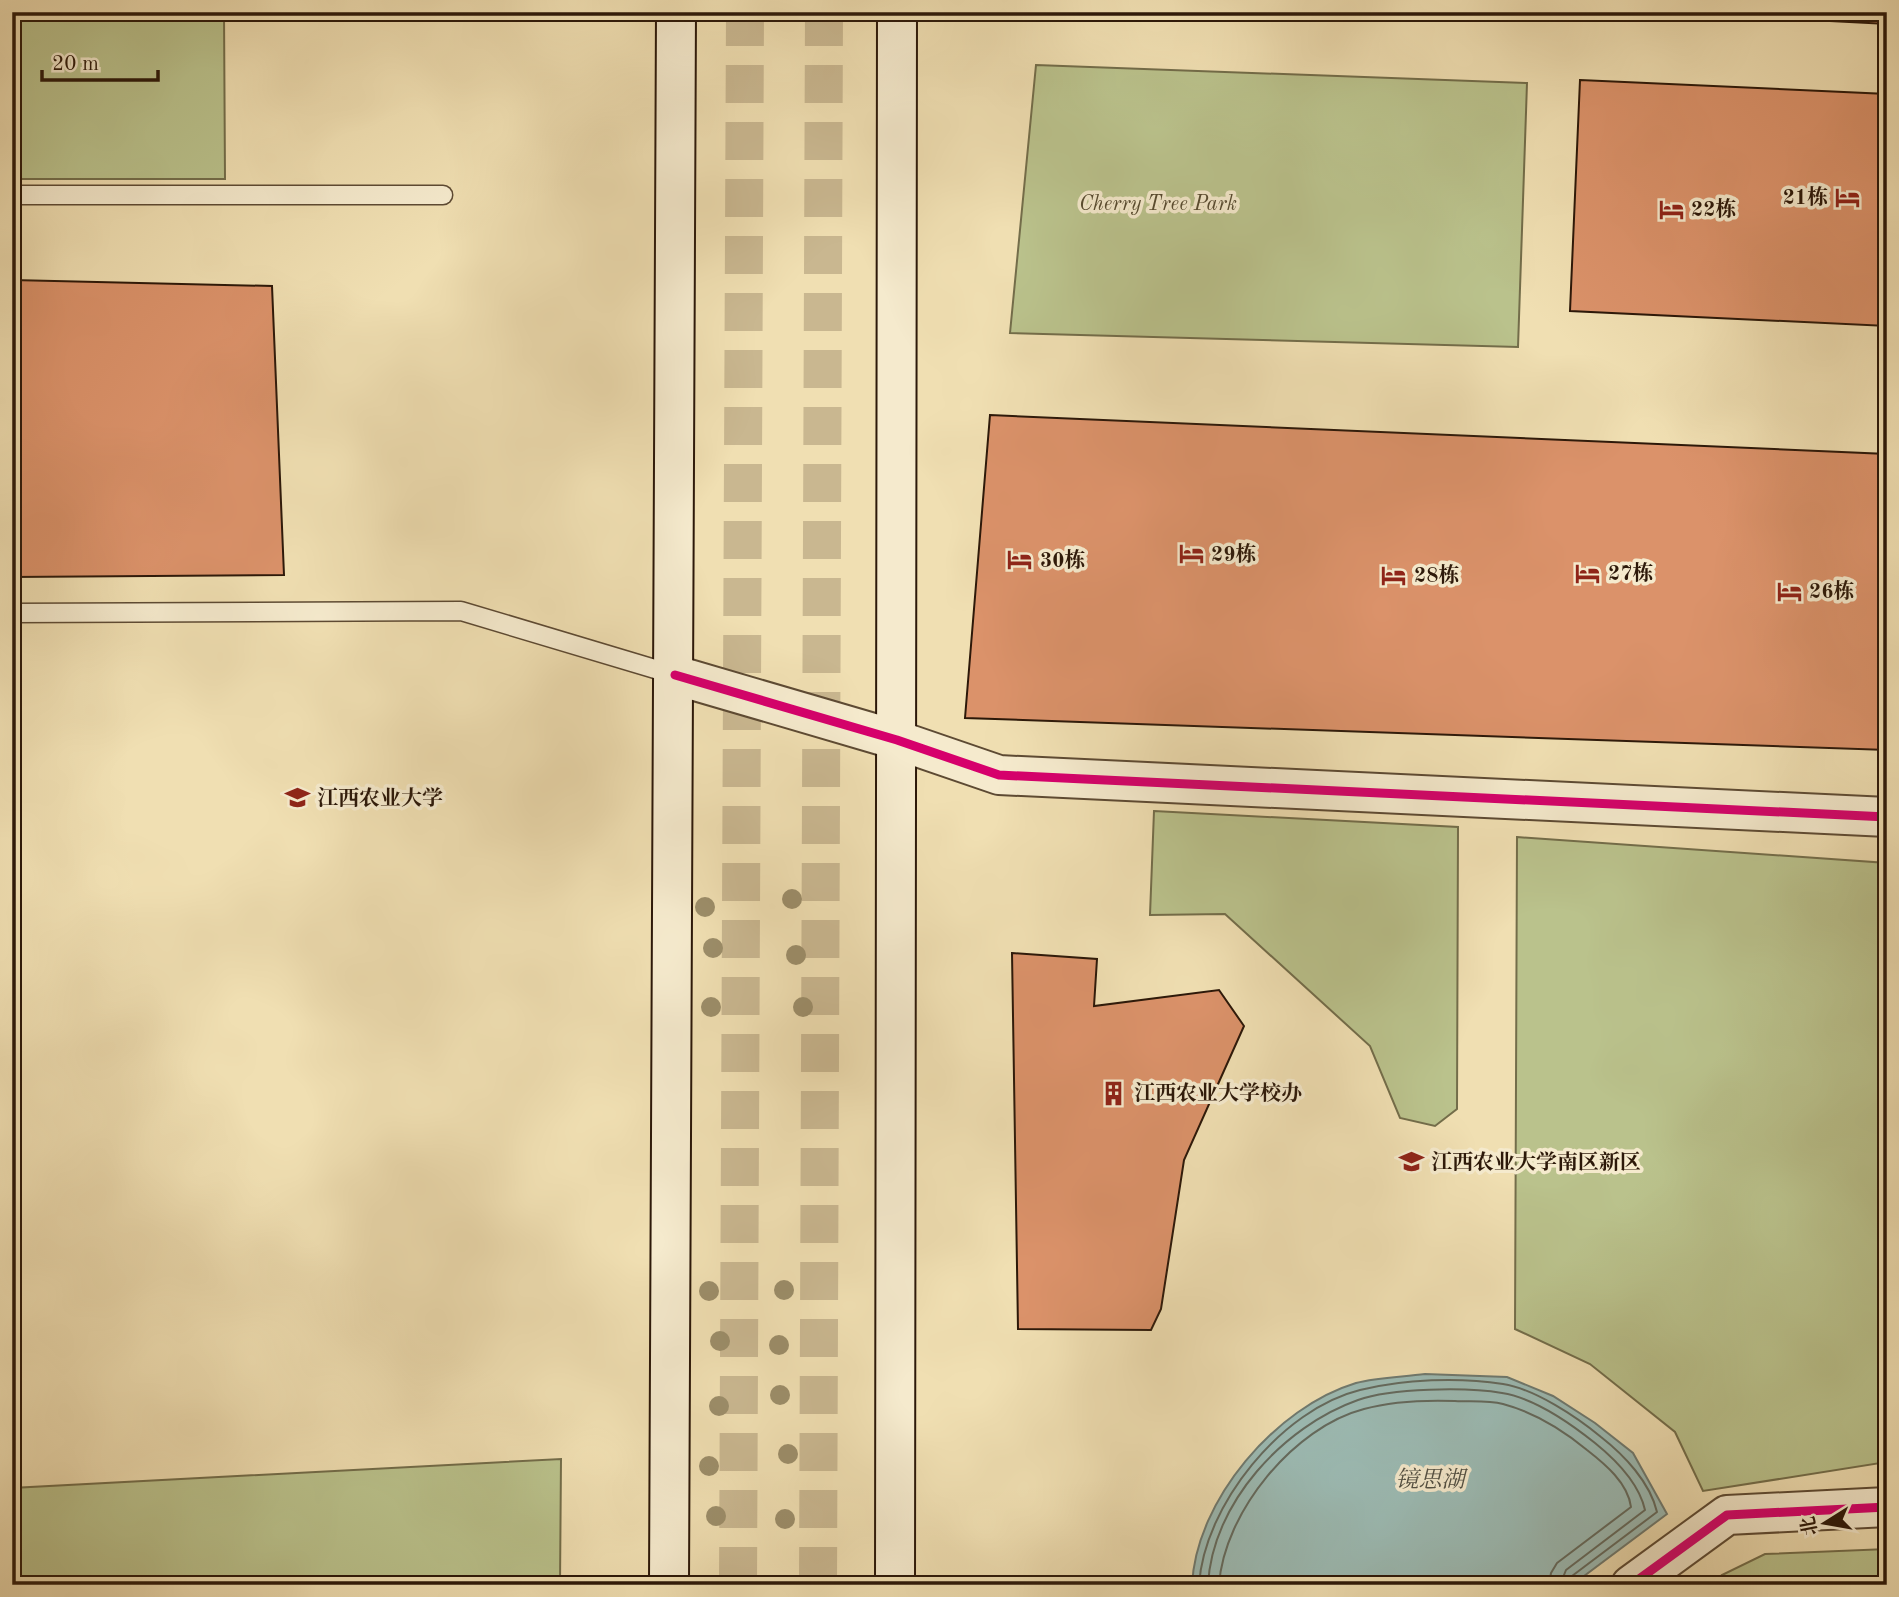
<svg xmlns="http://www.w3.org/2000/svg" width="1899" height="1597" viewBox="0 0 1899 1597" font-family="'Old Standard TT','Noto Serif SC',serif">
<style>
.green{fill:#bac28c;stroke:#736d4a;stroke-width:2}
.water{fill:#9cbbb4;stroke:#6f7a70;stroke-width:2}
.lines{fill:none;stroke-linecap:round;stroke-linejoin:round}
.shore{stroke:#646a5e;stroke-width:2}
.building{fill:#db926a;stroke:#2c1809;stroke-width:2}
.primary-tunnel{stroke:#c9b790;stroke-width:38;stroke-dasharray:38 19;stroke-linecap:butt}
.service-casing{stroke:#5d4a33;stroke-width:21}
.tertiary-casing{stroke:#5d4a33;stroke-width:42}
.secondary-casing{stroke:#2c1809;stroke-width:42}
.service{stroke:#f5eacd;stroke-width:18}
.tertiary{stroke:#f5eacd;stroke-width:38}
.secondary{stroke:#f5eacd;stroke-width:38}
.cycleway-casing{stroke:#f5eacd;stroke-width:13}
.cycleway{stroke:#d6006c;stroke-width:9}
.tree{fill:#9c8e6a}
.labels{text-anchor:middle;stroke-width:7;stroke-linejoin:round;paint-order:stroke}
.poi-label{font-size:21px;font-weight:bold;fill:#2c1809;stroke:#f5eacd;text-anchor:start}
.park-label{font-size:21px;font-style:italic;fill:#574b30;stroke:#f5eacd}
.water-label{font-size:23px;font-style:italic;fill:#535145;stroke:#f5eacd}
</style>
<rect width="100%" height="100%" fill="#f0dfb2"/>
<filter id="stains"><feTurbulence type="fractalNoise" baseFrequency=".00286" numOctaves="4"/><feColorMatrix values="0 0 0 0 .2 0 0 0 0 .09 0 0 0 0 .02 0 0 0 .5 -.17"/></filter>
<radialGradient id="worn" r=".72"><stop offset=".6" stop-color="#630" stop-opacity="0"/><stop offset="1" stop-color="#630" stop-opacity=".3"/></radialGradient>
<!-- green -->
<g class="green">
<polygon points="12,12 224,12 225,179 12,179"/>
<polygon points="1036,65 1527,83 1518,347 1010,333"/>
<polygon points="1154,811 1458,827 1457,1109 1435,1126 1400,1118 1370,1046 1225,914 1150,915"/>
<polygon points="1517,837 1887,863 1887,1462 1703,1491 1675,1432 1590,1364 1515,1329"/>
<polygon points="561,1459 560,1585 12,1585 12,1488"/>
<polygon points="1887,1549 1887,1585 1727,1585 1722,1575 1765,1554"/>
</g>
<!-- water -->
<path class="water" d="M1425,1374l82,3 46,19 42,27 38,30 34,61 -95,71h-380c4,-85 84,-178 164,-202 22,-6 47,-6 69,-9z"/>
<g class="lines">
<!-- shore -->
<g class="shore">
<path d="M1199,1585c5,-80 83,-176 161,-195 44,-11 99,-13 143,-6 32,5 74,33 98,53 23,18 49,45 56,75l-85,64 -3,9"/>
<path d="M1208,1585c4,-82 76,-159 150,-185 33,-12 109,-13 144,-7 32,5 68,30 93,50 21,17 44,40 50,67l-79,60 -6,15"/>
<path d="M1219,1585c5,-73 75,-158 145,-176 29,-8 62,-9 91,-8 15,1 33,-1 48,3 30,8 60,26 84,46 18,14 41,33 44,57l-74,56 -6,10 -2,12"/>
</g>
</g>
<!-- building -->
<g class="building">
<polygon points="1832,12 1887,12 1887,24 1831,21"/>
<polygon points="1580,80 1887,94 1887,326 1570,311"/>
<polygon points="12,280 272,286 284,575 12,577"/>
<polygon points="990,415 1887,454 1887,750 965,718"/>
<polygon points="1012,953 1097,959 1094,1006 1219,990 1244,1026 1184,1160 1161,1309 1151,1330 1018,1329"/>
</g>
<g class="lines">
<!-- primary-tunnel -->
<g class="primary-tunnel">
<polyline points="738,1585 745,12"/>
<polyline points="818,1585 824,12"/>
</g>
<defs>
<g id="service">
<polyline points="12,195 443,195"/>
<polyline points="12,613 461,611 675,675"/>
</g>
<g id="tertiary">
<polyline points="675,675 897,740 999,775 1887,817"/>
<polyline points="1631,1585 1727,1515 1887,1507"/>
</g>
<g id="secondary">
<polyline points="669,1585 676,12"/>
<polyline points="895,1585 897,12"/>
</g>
</defs>
<!-- service casing -->
<use href="#service" class="service-casing"/>
<!-- tertiary casing -->
<use href="#tertiary" class="tertiary-casing"/>
<!-- secondary casing -->
<use href="#secondary" class="secondary-casing"/>
<!-- service -->
<use href="#service" class="service"/>
<!-- tertiary -->
<use href="#tertiary" class="tertiary"/>
<!-- secondary -->
<use href="#secondary" class="secondary"/>
<defs>
<g id="cycleway">
<polyline points="675,675 897,740 999,775 1887,817"/>
<polyline points="1631,1585 1727,1515 1887,1507"/>
</g>
</defs>
<!-- cycleway casing -->
<use href="#cycleway" class="cycleway-casing"/>
<!-- cycleway -->
<use href="#cycleway" class="cycleway"/>
</g>
<!-- trees -->
<g class="tree">
<circle cx="792" cy="899" r="10"/>
<circle cx="705" cy="907" r="10"/>
<circle cx="713" cy="948" r="10"/>
<circle cx="796" cy="955" r="10"/>
<circle cx="711" cy="1007" r="10"/>
<circle cx="803" cy="1007" r="10"/>
<circle cx="784" cy="1290" r="10"/>
<circle cx="709" cy="1291" r="10"/>
<circle cx="720" cy="1341" r="10"/>
<circle cx="779" cy="1345" r="10"/>
<circle cx="780" cy="1395" r="10"/>
<circle cx="719" cy="1406" r="10"/>
<circle cx="788" cy="1454" r="10"/>
<circle cx="709" cy="1466" r="10"/>
<circle cx="716" cy="1516" r="10"/>
<circle cx="785" cy="1519" r="10"/>
</g>
<!-- icons -->
<defs>
<symbol id="hotel-bare" viewBox="-9 -9 18 18"><path d="M-6-4.5h1.5V1H6V5H4.5V3h-9V5H-6ZM-4 0a1.8 1.8 0 1 1 3.6 0ZM.5 0V-2.5h3Q6-2.5 6 0Z" fill="#8f2418" stroke="#f5eacd" stroke-width="2.5" paint-order="stroke"/></symbol>
<symbol id="university-bare" viewBox="-9 -9 18 18"><path d="M0-5L7-2L0 1L-7-2ZM-4 1L0 2.5L4 1V4Q0 6-4 4Z" fill="#8f2418" stroke="#f5eacd" stroke-width="2.5" paint-order="stroke"/></symbol>
<symbol id="building-bare" viewBox="-9 -9 18 18"><path d="M-4-6H4V6H1V3H-1V6H-4ZM-2.5-4.3h1.7v1.8h-1.7ZM.8-4.3h1.7v1.8H.8ZM-2.5-1h1.7V.8h-1.7ZM.8-1h1.7V.8H.8Z" fill="#8f2418" stroke="#f5eacd" stroke-width="2.5" paint-order="stroke"/></symbol>
</defs>
<g fill-rule="evenodd">
<use href="#hotel-bare" x="1830" y="180" width="35" height="35"/>
<use href="#hotel-bare" x="1654" y="192" width="35" height="35"/>
<use href="#hotel-bare" x="1174" y="536" width="35" height="35"/>
<use href="#hotel-bare" x="1002" y="542" width="35" height="35"/>
<use href="#hotel-bare" x="1570" y="556" width="35" height="35"/>
<use href="#hotel-bare" x="1376" y="558" width="35" height="35"/>
<use href="#hotel-bare" x="1772" y="574" width="35" height="35"/>
<use href="#university-bare" x="280" y="780" width="35" height="35"/>
<use href="#building-bare" x="1096" y="1076" width="35" height="35"/>
<use href="#university-bare" x="1394" y="1144" width="35" height="35"/>
</g>
<g class="labels">
<!-- poi labels -->
<g class="poi-label">
<text x="1828" y="204" text-anchor="end">21栋</text>
<text x="1691" y="216">22栋</text>
<text x="1211" y="561">29栋</text>
<text x="1040" y="567">30栋</text>
<text x="1608" y="580">27栋</text>
<text x="1414" y="582">28栋</text>
<text x="1809" y="598">26栋</text>
<text x="317" y="805">江西农业大学</text>
<text x="1134" y="1100">江西农业大学校办</text>
<text x="1431" y="1169">江西农业大学南区新区</text>
</g>
<!-- park labels -->
<g class="park-label">
<text x="1158" y="210">Cherry Tree Park</text>
</g>
<!-- water labels -->
<g class="water-label">
<text x="1430" y="1487">镜思湖</text>
</g>
</g>
<!-- margin -->
<rect width="1899" height="1597" fill="none" stroke="#f0dfb2" stroke-width="42"/>
<rect x="14" y="14" width="1871" height="1569" fill="none" stroke="#2c1809" stroke-width="3.5"/>
<rect x="21" y="21" width="1857" height="1555" fill="none" stroke="#2c1809" stroke-width="2"/>
<!-- north arrow -->
<g transform="translate(1825 1523) rotate(259)" stroke="#f5eacd" stroke-width="5" paint-order="stroke">
<path d="M0-5L12 26L0 18L-12 26Z" fill="#2c1809"/>
<text y="-10" font-size="19" font-weight="bold" text-anchor="middle" fill="#2c1809">北</text>
</g>
<!-- scale -->
<path d="M42 70v10h116v-10" fill="none" stroke="#2c1809" stroke-width="3.5"/>
<text x="52" y="70" font-size="21" fill="#2c1809" stroke="#f5eacd" stroke-width="5" paint-order="stroke">20 m</text>
<rect width="100%" height="100%" filter="url(#stains)"/>
<rect width="100%" height="100%" fill="url(#worn)"/>
</svg>
